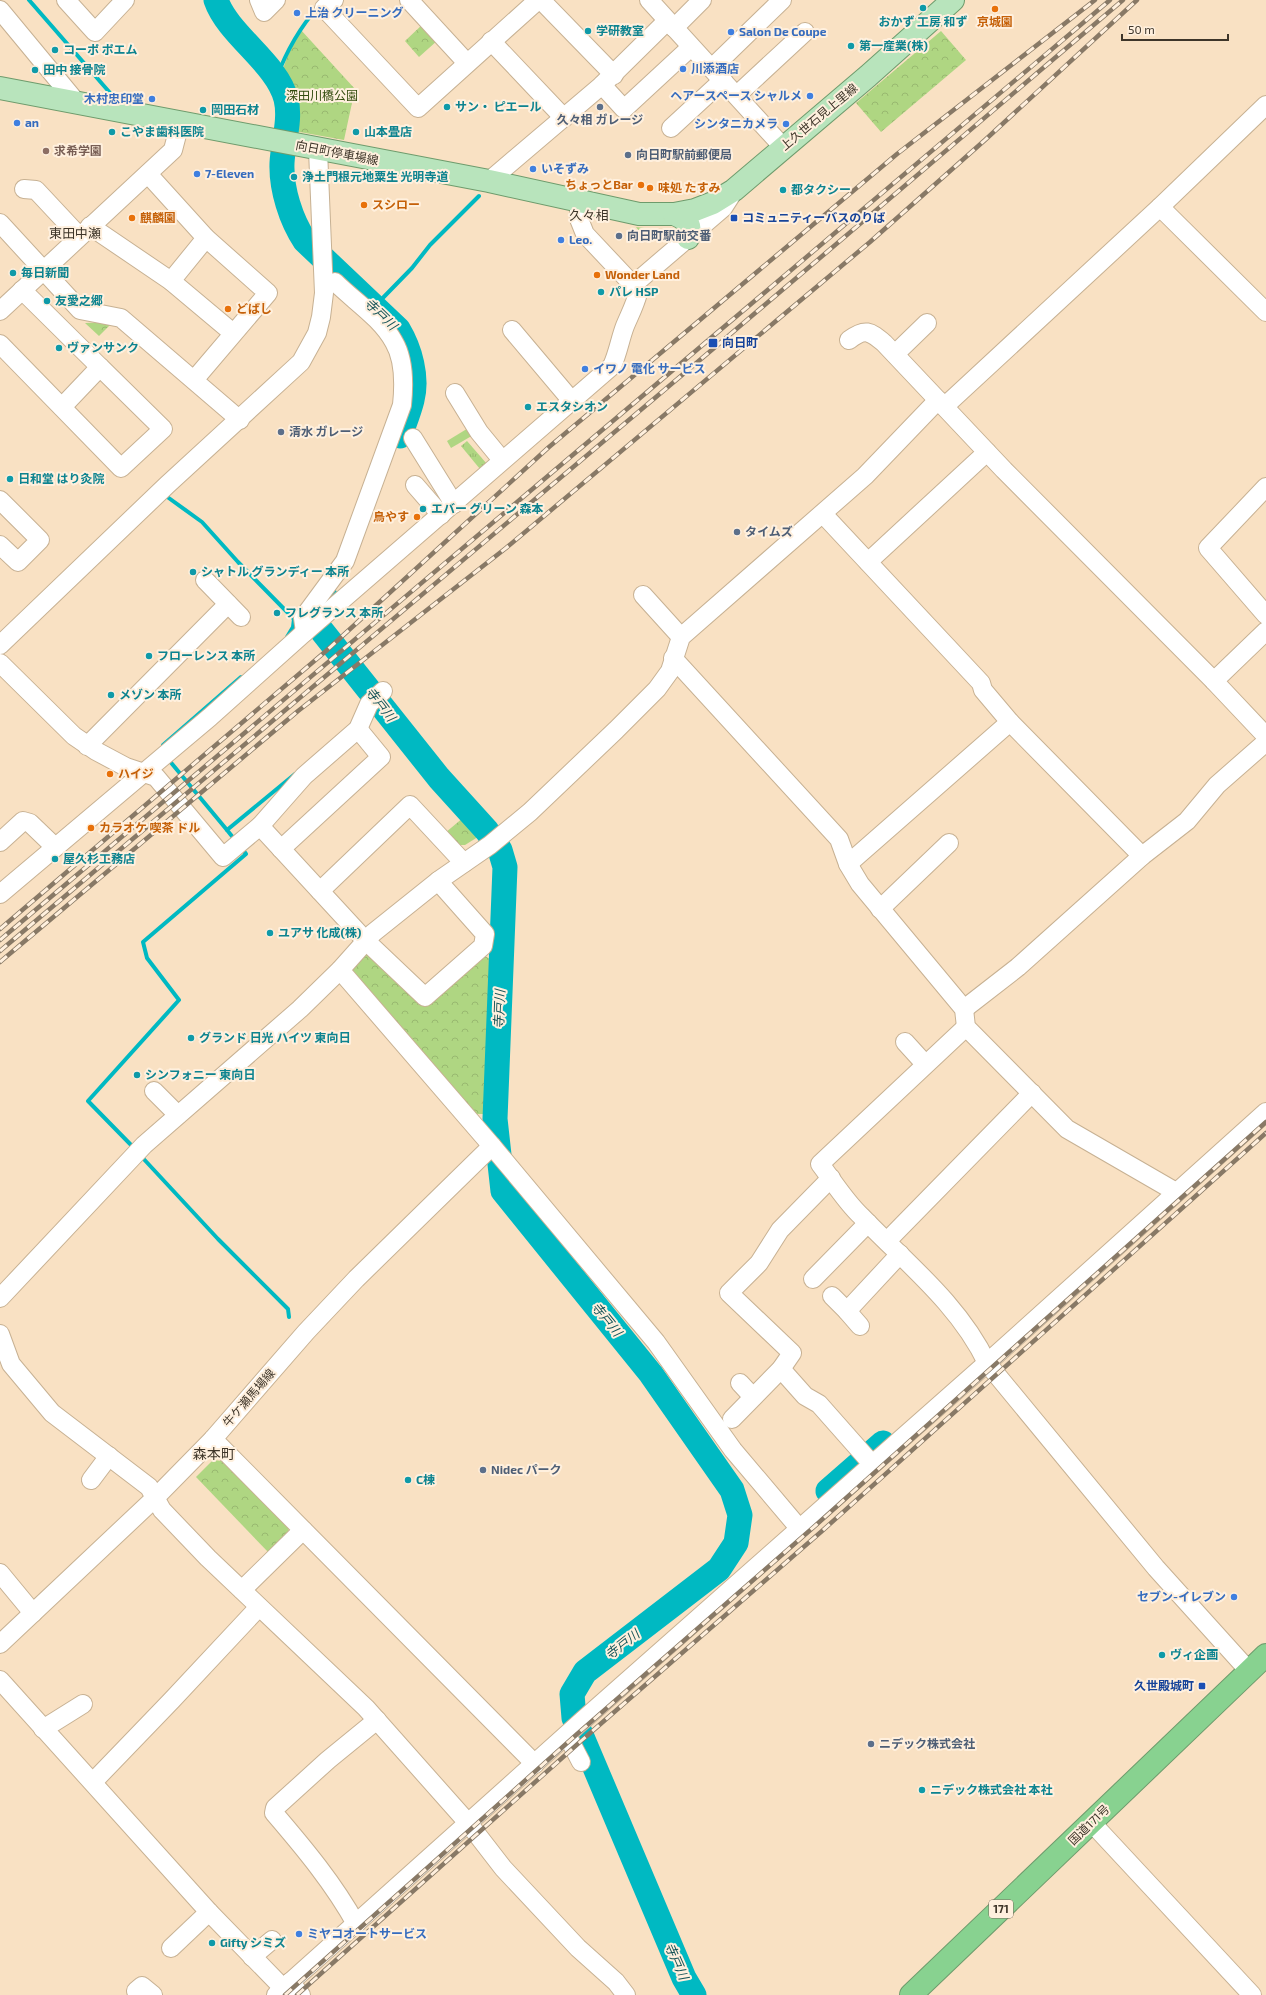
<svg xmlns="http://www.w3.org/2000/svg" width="1266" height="1995" viewBox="0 0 1266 1995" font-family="'Exo 2','Noto Sans JP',sans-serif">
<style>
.grass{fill:url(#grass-tufts)}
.park{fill:url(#park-crowns)}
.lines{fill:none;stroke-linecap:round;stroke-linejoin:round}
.stream{stroke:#00b9c2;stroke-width:4}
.river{stroke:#00b9c2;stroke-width:25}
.minor-casing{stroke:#c7b193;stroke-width:20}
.major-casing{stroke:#6e9b6c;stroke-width:24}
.highway-casing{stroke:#6e9b6c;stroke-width:24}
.minor{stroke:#fff;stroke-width:18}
.major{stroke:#b8e4bc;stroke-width:22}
.highway{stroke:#88d290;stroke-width:22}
.rail-casing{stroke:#887966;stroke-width:4.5}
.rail{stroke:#fff0de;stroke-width:3;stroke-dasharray:9;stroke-linecap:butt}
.culture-dot{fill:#0f9aa8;stroke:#fff0de;stroke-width:1.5}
.food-dot{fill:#e8710a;stroke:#fff0de;stroke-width:1.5}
.shop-dot{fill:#3f7fe0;stroke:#fff0de;stroke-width:1.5}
.service-dot{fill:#5c6f8a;stroke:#fff0de;stroke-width:1.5}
.education-dot{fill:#8d6e63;stroke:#fff0de;stroke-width:1.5}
.transit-dot{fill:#1a4fb4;stroke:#fff0de;stroke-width:1.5}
.labels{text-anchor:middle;stroke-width:4;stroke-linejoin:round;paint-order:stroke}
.shield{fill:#fff0de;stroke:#786d5f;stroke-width:1}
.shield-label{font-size:11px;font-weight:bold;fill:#3e3529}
.shop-label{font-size:12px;font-weight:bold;fill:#366cbe;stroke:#fff0de;text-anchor:start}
.culture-label{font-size:12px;font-weight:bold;fill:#0d838f;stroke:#fff0de;text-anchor:start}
.food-label{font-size:12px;font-weight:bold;fill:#c56008;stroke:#fff0de;text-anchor:start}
.park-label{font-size:12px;fill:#334c0e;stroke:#fff0de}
.street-label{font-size:12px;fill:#3e3529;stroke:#fff0de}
.service-label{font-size:12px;font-weight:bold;fill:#4e5e75;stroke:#fff0de;text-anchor:start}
.education-label{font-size:12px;font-weight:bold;fill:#785e54;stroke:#fff0de;text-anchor:start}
.transit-label{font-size:12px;font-weight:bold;fill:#164399;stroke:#fff0de;text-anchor:start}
.neighbourhood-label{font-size:13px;fill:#3e3529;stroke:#fff0de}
.water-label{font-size:13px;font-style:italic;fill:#165458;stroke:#fff0de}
.quarter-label{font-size:14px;fill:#3e3529;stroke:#fff0de}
</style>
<defs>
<pattern id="grass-tufts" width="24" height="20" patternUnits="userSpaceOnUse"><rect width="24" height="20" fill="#afd682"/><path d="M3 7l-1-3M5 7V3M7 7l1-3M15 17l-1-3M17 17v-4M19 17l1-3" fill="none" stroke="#98b870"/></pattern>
<pattern id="park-crowns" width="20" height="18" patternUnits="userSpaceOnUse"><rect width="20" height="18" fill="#afd682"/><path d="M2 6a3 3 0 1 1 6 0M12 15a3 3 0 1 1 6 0" fill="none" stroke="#98b870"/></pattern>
</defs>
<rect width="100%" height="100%" fill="#f9e1c3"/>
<!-- grass -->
<g class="grass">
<path d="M636,227l24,3 17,-2 3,3 -1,4 -3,2c-14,0 -32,3 -40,-10z"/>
<polygon points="470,427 475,434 451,448 447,441"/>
<polygon points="467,441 487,464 480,469 461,446"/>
</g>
<!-- park -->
<g class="park">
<polygon points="424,23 438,40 419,57 405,41"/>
<polygon points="301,30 355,89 344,140 294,131 294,110 283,69 289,51"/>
<polygon points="941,31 966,60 881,132 856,103"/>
<polygon points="113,322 99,336 85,323"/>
<polygon points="464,817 481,835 465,845 455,845 445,833"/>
<polygon points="364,954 373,954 425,1007 483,955 492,960 488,1114 476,1114 352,975 353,965"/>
<polygon points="213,1460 222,1461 289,1526 288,1535 269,1553 196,1477"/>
</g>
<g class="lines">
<!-- stream -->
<g class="stream">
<polyline points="29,0 111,94 121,102"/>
<path d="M276,79c10,-27 23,-51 43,-73"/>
<polyline points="374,307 412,268 430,245 479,196"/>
<polyline points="166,496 202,522 238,562 294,619 293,627 287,637"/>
<polyline points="371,714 383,707"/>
<polyline points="164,747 163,745 241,677"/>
<polyline points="168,759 227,830"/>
<polyline points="235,840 227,830 295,774"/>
<polyline points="134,1148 88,1101 179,1000 147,958 143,942 246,854 241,847"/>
<polyline points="140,1155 218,1239 288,1309 289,1317"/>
</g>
<!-- river -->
<g class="river">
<path d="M216,0c12,35 61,63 70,99 5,21 -3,43 -4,64 -1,26 9,57 23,78l93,88c12,20 20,48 14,71 -3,12 -8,24 -12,36"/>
<polyline points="326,598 317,618 318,626 439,778 487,831 500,850 505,867 495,1119 503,1191 651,1374 732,1490 740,1515 736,1543 719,1569 585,1672 572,1694 574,1718 684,1978 694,1995"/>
<polyline points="828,1491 883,1443"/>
</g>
<defs>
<g id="minor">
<polyline points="66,0 95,32 125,0"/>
<polyline points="259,0 264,12 276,0"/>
<polyline points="334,0 324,8 418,108 538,0"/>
<polyline points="409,0 467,63"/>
<polyline points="541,0 614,75"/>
<polyline points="649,0 783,147"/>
<polyline points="0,10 77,103"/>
<polyline points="674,28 702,0"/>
<polyline points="491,41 564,118"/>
<polyline points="712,68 782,0"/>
<polyline points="602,85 624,109 691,47"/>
<polyline points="737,95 805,32"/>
<polyline points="671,128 723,80"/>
<polyline points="148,174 206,238 268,293 194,380"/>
<polyline points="489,181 602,85 667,21"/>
<polyline points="24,189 36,190 79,236"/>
<polyline points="579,201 579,219 585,234 633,285 723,208 732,194"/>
<polyline points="1160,207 1266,312"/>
<polyline points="0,223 80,310 121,318 240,420"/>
<polyline points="90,226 171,281 233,333"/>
<polyline points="171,281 206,238"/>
<polyline points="22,290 100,367 62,407"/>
<polyline points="0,311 173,150 180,123"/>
<polyline points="512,330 571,400"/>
<path d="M849,340c16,-12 21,-9 35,3l120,127 210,211 52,55"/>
<polyline points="0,344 121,468 163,429 100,367"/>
<polyline points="895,354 927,323"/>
<polyline points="455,393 479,432 502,460"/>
<polyline points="945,406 1160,207 1266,105"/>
<polyline points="413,438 454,504"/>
<polyline points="415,485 441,515"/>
<polyline points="1266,487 1208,548 1266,615"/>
<polyline points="0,500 40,540 18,562 0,545"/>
<polyline points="823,514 981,683 983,690 1010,722 1142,856"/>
<polyline points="868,562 987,452"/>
<polyline points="205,580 241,617"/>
<polyline points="643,595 681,637"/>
<path d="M305,632l-2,-14 42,-57 57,-156c2,-19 2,-46 -8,-63 -13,-24 -40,-41 -59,-60"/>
<polyline points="0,645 167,485 301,362 317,333 321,317 324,293 318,150"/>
<polyline points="673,658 839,839 848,864 860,884 964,1009 966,1027 1067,1129 1176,1192"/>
<polyline points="0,663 74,736 96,751 126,767 156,777 223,857 260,826 366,941 425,997 483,946 485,934 438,881"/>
<polyline points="1214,681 1266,631"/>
<polyline points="87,746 228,604"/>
<polyline points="260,826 304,776 358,729 369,704 383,691"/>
<polyline points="0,842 23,821 30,823 55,847"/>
<polyline points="281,849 381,757 358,729"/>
<polyline points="848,864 1010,722"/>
<polyline points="320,891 410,805 464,863"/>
<path d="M0,894l210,-177 95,-85 307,-266c6,-13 8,-27 13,-40 5,-12 10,-21 13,-33l-5,-8"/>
<polyline points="880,909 949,843"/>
<polyline points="340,970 492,1146 656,1342 733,1450 799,1528"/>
<polyline points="964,1009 1018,967 1142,856 1187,821 1217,785 1266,742"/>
<path d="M966,1027l-146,137c13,17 25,37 41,52 44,46 98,88 126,147l169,205 93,103"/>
<polyline points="905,1042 925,1064"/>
<polyline points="154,1091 178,1115"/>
<polyline points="887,1241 1032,1093"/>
<polyline points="813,1279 868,1223"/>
<polyline points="832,1296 847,1311"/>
<polyline points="0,1298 144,1145 300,1009 340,970 373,933 438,881 490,845 530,812 616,730 657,689 670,671 681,637 865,476 938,400"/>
<polyline points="860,1326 847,1311 900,1254"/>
<polyline points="0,1334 11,1364 52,1413 149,1487 162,1510 208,1558 366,1708 469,1824 503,1868 578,1948 616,1982 626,1995"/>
<polyline points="781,1369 805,1396 819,1404 872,1464"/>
<polyline points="740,1383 753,1397"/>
<polyline points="732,1419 781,1369 792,1353 729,1293 759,1263 780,1230 831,1178"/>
<polyline points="213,1439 535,1764"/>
<polyline points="91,1480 109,1456"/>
<polyline points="0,1573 33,1613"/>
<polyline points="242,1590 303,1530"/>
<polyline points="0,1644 155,1498 213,1439 306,1332 356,1279 492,1146"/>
<polyline points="0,1680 209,1912 283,1988"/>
<polyline points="43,1729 83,1704"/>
<polyline points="567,1735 581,1762"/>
<polyline points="93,1782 172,1700 259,1607"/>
<polyline points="1091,1822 1252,1995"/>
<path d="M356,1924c-22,-40 -52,-76 -82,-111l1,-5 53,-48 49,-40"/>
<polyline points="171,1948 209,1912"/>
<polyline points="252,1957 272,1940"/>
<polyline points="290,1982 301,1995"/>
<polyline points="136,1991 142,1986 153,1995"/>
<polyline points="276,1995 583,1720 987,1363 1266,1112"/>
</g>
<g id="major">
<polyline points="0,88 489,181 639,214 674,214 695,210 713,203 734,190 868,76 953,0"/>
<path d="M674,214c12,5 19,11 14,24"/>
</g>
<polyline id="highway" points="911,1995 1266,1655"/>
</defs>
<!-- minor casing -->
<use href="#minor" class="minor-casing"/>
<!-- major casing -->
<use href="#major" class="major-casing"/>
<!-- highway casing -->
<use href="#highway" class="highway-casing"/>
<!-- minor -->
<use href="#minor" class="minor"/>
<!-- major -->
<use href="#major" class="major"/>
<!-- highway -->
<use href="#highway" class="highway"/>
<defs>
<g id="rail">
<polyline points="0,929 326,651 549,447 897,154 1095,0"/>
<polyline points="0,940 1110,0"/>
<polyline points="0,951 720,343 1123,0"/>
<polyline points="0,962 298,711 506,548 870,242 985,140 1137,0"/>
<polyline points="285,1995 576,1735 816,1525 1266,1122"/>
<polyline points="297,1995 581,1741 822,1531 1266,1133"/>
</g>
</defs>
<!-- rail casing -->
<use href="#rail" class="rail-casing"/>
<!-- rail -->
<use href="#rail" class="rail"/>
</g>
<!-- markers -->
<g class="culture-dot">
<circle cx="923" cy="8" r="4"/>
<circle cx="588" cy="31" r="4"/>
<circle cx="851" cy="46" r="4"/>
<circle cx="55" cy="50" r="4"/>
<circle cx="35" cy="70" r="4"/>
<circle cx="447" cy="107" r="4"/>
<circle cx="203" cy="110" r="4"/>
<circle cx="112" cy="132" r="4"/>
<circle cx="356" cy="132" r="4"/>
<circle cx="294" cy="177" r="4"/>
<circle cx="783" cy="190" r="4"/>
<circle cx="13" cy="273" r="4"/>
<circle cx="601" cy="292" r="4"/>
<circle cx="47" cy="301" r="4"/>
<circle cx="59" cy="348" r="4"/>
<circle cx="528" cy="407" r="4"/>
<circle cx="10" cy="479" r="4"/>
<circle cx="423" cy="509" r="4"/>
<circle cx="193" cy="572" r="4"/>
<circle cx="277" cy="613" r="4"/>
<circle cx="149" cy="656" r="4"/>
<circle cx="111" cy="695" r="4"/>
<circle cx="55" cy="859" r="4"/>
<circle cx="270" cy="933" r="4"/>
<circle cx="191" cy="1038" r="4"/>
<circle cx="137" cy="1075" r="4"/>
<circle cx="408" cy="1480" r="4"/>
<circle cx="1162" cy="1655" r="4"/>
<circle cx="922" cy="1790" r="4"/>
<circle cx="212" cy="1943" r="4"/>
</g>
<g class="food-dot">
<circle cx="995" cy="9" r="4"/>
<circle cx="641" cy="185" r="4"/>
<circle cx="650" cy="188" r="4"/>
<circle cx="364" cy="205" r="4"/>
<circle cx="132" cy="218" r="4"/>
<circle cx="597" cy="275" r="4"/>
<circle cx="228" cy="309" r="4"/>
<circle cx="417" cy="517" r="4"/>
<circle cx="110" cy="774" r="4"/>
<circle cx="91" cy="828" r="4"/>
</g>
<g class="shop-dot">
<circle cx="297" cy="13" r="4"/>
<circle cx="731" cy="32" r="4"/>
<circle cx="683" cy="69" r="4"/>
<circle cx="810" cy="96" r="4"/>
<circle cx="152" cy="99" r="4"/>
<circle cx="17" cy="123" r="4"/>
<circle cx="786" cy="124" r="4"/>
<circle cx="533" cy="169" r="4"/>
<circle cx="197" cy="174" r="4"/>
<circle cx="561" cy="240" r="4"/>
<circle cx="585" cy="369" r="4"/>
<circle cx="1234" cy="1597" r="4"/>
<circle cx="299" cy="1934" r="4"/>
</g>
<g class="service-dot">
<circle cx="600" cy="107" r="4"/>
<circle cx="628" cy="155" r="4"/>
<circle cx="619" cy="236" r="4"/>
<circle cx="281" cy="432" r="4"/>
<circle cx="737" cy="532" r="4"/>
<circle cx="483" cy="1470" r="4"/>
<circle cx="871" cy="1744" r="4"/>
</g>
<circle class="education-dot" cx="46" cy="151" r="4"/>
<g class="transit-dot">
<rect x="730" y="214" width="8" height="8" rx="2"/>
<rect x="708" y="338" width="10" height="10" rx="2"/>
<rect x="1198" y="1682" width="8" height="8" rx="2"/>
</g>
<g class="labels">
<!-- shield labels -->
<rect class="shield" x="989" y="1900" width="24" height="18" rx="3"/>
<g class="shield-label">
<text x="1001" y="1913">171</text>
</g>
<!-- shop labels -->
<g class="shop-label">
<text x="305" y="17">上治 クリーニング</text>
<text x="739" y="36">Salon De Coupe</text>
<text x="691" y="73">川添酒店</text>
<text x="802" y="100" text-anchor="end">ヘアースペース シャルメ</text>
<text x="144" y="103" text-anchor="end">木村忠印堂</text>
<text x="25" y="127">an</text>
<text x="778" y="128" text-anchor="end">シンタニカメラ</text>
<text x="541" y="173">いそずみ</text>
<text x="205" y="178">7-Eleven</text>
<text x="569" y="244">Leo.</text>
<text x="593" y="373">イワノ 電化 サービス</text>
<text x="1226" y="1601" text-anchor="end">セブン-イレブン</text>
<text x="307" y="1938">ミヤコオートサービス</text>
</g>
<!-- culture labels -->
<g class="culture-label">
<text x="923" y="26" text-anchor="middle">おかず 工房 和ず</text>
<text x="596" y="35">学研教室</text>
<text x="859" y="50">第一産業(株)</text>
<text x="63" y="54">コーポ ポエム</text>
<text x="43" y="74">田中 接骨院</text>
<text x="455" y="111">サン・ ピエール</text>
<text x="211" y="114">岡田石材</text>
<text x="120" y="136">こやま歯科医院</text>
<text x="364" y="136">山本畳店</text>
<text x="302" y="181">浄土門根元地粟生 光明寺道</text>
<text x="791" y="194">都タクシー</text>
<text x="21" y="277">毎日新聞</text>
<text x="609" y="296">パレ HSP</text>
<text x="55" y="305">友愛之郷</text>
<text x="67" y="352">ヴァンサンク</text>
<text x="536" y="411">エスタシオン</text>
<text x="18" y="483">日和堂 はり灸院</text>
<text x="431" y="513">エバー グリーン 森本</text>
<text x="201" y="576">シャトル グランディー 本所</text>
<text x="285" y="617">フレグランス 本所</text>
<text x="157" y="660">フローレンス 本所</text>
<text x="119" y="699">メゾン 本所</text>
<text x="63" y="863">屋久杉工務店</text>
<text x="278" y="937">ユアサ 化成(株)</text>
<text x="199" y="1042">グランド 日光 ハイツ 東向日</text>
<text x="145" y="1079">シンフォニー 東向日</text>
<text x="416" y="1484">C棟</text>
<text x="1170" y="1659">ヴィ企画</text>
<text x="930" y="1794">ニデック株式会社 本社</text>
<text x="220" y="1947">Gifty シミズ</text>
</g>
<!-- food labels -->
<g class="food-label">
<text x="995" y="26" text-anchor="middle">京城園</text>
<text x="633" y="189" text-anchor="end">ちょっとBar</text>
<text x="658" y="192">味処 たすみ</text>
<text x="372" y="209">スシロー</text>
<text x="140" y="222">麒麟園</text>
<text x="605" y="279">Wonder Land</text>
<text x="236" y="313">どばし</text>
<text x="409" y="521" text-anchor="end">鳥やす</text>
<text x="118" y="778">ハイジ</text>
<text x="99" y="832">カラオケ 喫茶 ドル</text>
</g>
<!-- park labels -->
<g class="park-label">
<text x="322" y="100">深田川橋公園</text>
</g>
<!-- street labels -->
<g class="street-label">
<text transform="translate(819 117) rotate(-40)" y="4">上久世石見上里線</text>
<text transform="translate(337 153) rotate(11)" y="4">向日町停車場線</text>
<text transform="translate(249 1398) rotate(-49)" y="4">牛ケ瀬馬場線</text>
<text transform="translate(1089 1825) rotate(-44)" y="4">国道171号</text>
</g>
<!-- service labels -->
<g class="service-label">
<text x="600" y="124" text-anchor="middle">久々相 ガレージ</text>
<text x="636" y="159">向日町駅前郵便局</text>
<text x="627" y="240">向日町駅前交番</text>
<text x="289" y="436">清水 ガレージ</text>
<text x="745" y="536">タイムズ</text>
<text x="491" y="1474">Nidec パーク</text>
<text x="879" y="1748">ニデック株式会社</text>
</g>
<!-- education labels -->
<g class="education-label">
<text x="54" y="155">求希学園</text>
</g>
<!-- transit labels -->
<g class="transit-label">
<text x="742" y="222">コミュニティーバスのりば</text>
<text x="722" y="347">向日町</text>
<text x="1194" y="1690" text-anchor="end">久世殿城町</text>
</g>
<!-- neighbourhood labels -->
<g class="neighbourhood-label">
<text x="589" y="220">久々相</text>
<text x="75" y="238">東田中瀬</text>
</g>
<!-- water labels -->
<g class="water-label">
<text transform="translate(381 314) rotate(44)" y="5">寺戸川</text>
<text transform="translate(381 704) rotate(52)" y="5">寺戸川</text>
<text transform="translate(499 1009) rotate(-88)" y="5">寺戸川</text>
<text transform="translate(607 1319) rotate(51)" y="5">寺戸川</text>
<text transform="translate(622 1644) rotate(-38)" y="5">寺戸川</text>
<text transform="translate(677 1961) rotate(66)" y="5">寺戸川</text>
</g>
<!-- quarter labels -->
<g class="quarter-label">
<text x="214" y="1459">森本町</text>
</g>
</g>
<!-- scale -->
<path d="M1122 34v6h106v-6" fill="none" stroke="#3e3529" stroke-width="2"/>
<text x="1128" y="34" font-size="12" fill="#3e3529" stroke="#fff0de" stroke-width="3" paint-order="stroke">50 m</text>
</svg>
